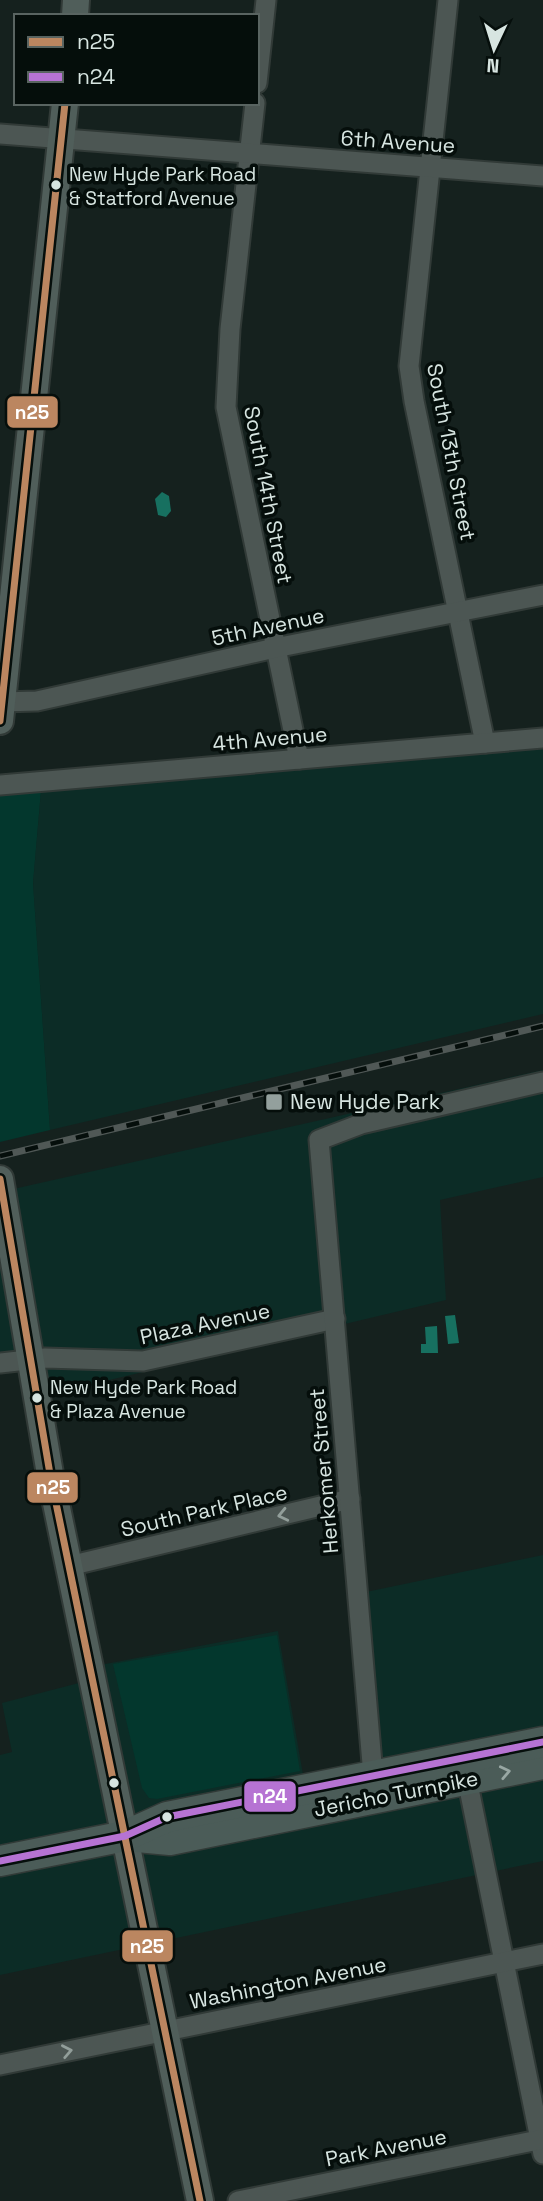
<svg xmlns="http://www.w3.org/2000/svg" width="543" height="2201" viewBox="0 0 543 2201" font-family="'Space Grotesk',sans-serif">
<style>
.built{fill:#0c2c26}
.green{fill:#03372d}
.water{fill:#177060}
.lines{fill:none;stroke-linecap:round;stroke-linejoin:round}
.minor-casing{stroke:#313a37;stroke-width:23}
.secondary-casing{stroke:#313a37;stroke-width:30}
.primary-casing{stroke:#313a37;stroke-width:33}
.minor{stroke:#4c5653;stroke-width:19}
.secondary{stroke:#505e5a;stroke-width:26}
.primary{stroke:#4b5c58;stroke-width:30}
.rail-casing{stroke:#505856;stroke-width:7}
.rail{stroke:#050e0b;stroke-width:4.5;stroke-dasharray:13;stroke-linecap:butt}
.bus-1-casing{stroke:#050e0b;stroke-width:12}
.bus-2-casing{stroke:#050e0b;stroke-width:12}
.bus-1{stroke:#bb8660;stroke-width:7}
.bus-2{stroke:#b673d3;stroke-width:7}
.oneway{stroke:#929e9a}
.oneway2{stroke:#98a7a3}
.bus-dot{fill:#d7e5e1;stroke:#050e0b;stroke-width:2.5}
.poi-dot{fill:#93a09d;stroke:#050e0b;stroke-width:2.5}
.labels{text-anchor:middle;stroke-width:7;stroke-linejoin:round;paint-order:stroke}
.bus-label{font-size:19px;fill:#d7e5e1;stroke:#050e0b;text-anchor:start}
.street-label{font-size:21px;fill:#d7e5e1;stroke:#050e0b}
.poi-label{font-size:21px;fill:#d7e5e1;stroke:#050e0b;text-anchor:start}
.line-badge{stroke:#050e0b;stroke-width:2.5}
.badge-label{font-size:19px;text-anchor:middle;font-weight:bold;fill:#fff}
</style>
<rect width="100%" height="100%" fill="#15211e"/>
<!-- built -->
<g class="built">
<polygon points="543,734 543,1014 50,1130 33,883 42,779"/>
<polygon points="543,1070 543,1177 440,1200 446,1300 25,1400 15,1353 0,1356 0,1192"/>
<polygon points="543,1555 543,1861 0,1975 0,1755 12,1752 2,1703 98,1678 95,1666 278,1631 305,1786 378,1774 366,1592"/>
</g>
<!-- green -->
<g class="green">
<polygon points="42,779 33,883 50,1130 0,1142 0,782"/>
<polygon points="277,1635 300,1771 157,1799 149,1798 142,1788 113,1664"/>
</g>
<!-- water -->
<g class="water">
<polygon points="162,492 169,496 171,511 166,517 158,515 155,499"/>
<polygon points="455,1315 459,1343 448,1344 445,1316"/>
<polygon points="437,1326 438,1353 421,1353 421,1344 426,1344 425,1327"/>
</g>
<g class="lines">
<defs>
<g id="minor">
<polyline points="448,0 409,366 414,401 485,743"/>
<polyline points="257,83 266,0"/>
<polyline points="255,103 230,329 226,407 299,759"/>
<polyline points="0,134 543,176"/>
<polyline points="2,702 37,701 275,648 543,595"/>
<polyline points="0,785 543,738"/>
<polyline points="0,1363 45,1358 143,1361 335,1319"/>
<polyline points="69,1566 350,1499"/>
<polyline points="465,1769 543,2154"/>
<polyline points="374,1787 319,1140 361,1124 543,1082"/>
<polyline points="0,2065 543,1954"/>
<polyline points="238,2201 543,2139"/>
</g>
<g id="secondary">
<polyline points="75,16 76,0"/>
<polyline points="0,721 65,103"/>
<polyline points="0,1179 50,1474 200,2201"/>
</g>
<g id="primary">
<polyline points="126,1836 170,1840 543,1764"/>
<polyline points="0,1861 125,1836 167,1817 543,1742"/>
</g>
</defs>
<!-- minor casing -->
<use href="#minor" class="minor-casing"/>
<!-- secondary casing -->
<use href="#secondary" class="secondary-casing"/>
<!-- primary casing -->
<use href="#primary" class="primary-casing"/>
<!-- minor -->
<use href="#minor" class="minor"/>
<!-- secondary -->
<use href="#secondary" class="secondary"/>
<!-- primary -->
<use href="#primary" class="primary"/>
<defs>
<polyline id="rail" points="0,1156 543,1026"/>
</defs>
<!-- rail casing -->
<use href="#rail" class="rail-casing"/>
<!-- rail -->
<use href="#rail" class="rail"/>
<defs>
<g id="bus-1">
<polyline points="0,721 65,103"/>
<polyline points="0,1179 50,1474 200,2201"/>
</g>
<polyline id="bus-2" points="0,1861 125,1836 167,1817 543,1742"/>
</defs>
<!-- bus-1 casing -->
<use href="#bus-1" class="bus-1-casing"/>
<!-- bus-2 casing -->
<use href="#bus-2" class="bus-2-casing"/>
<!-- bus-1 -->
<use href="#bus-1" class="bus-1"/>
<!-- bus-2 -->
<use href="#bus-2" class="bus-2"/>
</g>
<!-- one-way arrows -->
<defs><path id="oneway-chevron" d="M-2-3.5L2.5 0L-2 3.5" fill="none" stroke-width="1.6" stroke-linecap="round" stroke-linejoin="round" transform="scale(1.75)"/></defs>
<g class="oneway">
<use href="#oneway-chevron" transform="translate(283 1515) rotate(167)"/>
<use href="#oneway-chevron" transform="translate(67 2051) rotate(-11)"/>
</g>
<use class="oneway2" href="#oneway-chevron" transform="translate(505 1772) rotate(-12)"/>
<!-- markers -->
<g class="bus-dot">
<circle cx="56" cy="185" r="6"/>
<circle cx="37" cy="1398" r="6"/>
<circle cx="114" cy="1783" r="6"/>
<circle cx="167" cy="1817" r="6"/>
</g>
<rect class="poi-dot" x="265" y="1093" width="18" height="18" rx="3.5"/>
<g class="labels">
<!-- bus labels -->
<g class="bus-label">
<text x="69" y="181">New Hyde Park Road<tspan x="69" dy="24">&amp; Statford Avenue</tspan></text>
<text x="50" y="1394">New Hyde Park Road<tspan x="50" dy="24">&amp; Plaza Avenue</tspan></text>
</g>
<!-- street labels -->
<g class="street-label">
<text transform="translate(398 142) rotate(4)" y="7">6th Avenue</text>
<text transform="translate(451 452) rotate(79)" y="7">South 13th Street</text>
<text transform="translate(268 495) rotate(79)" y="7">South 14th Street</text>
<text transform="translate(268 627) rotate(-12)" y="7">5th Avenue</text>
<text transform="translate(270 739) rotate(-5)" y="7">4th Avenue</text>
<text transform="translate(205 1324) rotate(-12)" y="7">Plaza Avenue</text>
<text transform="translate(324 1471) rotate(-95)" y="7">Herkomer Street</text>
<text transform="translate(204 1511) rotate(-13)" y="7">South Park Place</text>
<text transform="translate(396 1794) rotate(-11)" y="7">Jericho Turnpike</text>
<text transform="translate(288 1983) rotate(-11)" y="7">Washington Avenue</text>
<text transform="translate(386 2148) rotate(-11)" y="7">Park Avenue</text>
</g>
<!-- poi labels -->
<g class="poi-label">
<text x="290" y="1109">New Hyde Park</text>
</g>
</g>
<g class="line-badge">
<rect x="6" y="395" width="53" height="34" rx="7" fill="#bb8660"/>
<rect x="26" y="1471" width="53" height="33" rx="7" fill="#bb8660"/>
<rect x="243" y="1780" width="54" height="33" rx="7" fill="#b673d3"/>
<rect x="121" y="1929" width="53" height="34" rx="7" fill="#bb8660"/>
</g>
<g class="badge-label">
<text x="32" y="419">n25</text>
<text x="53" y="1494">n25</text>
<text x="270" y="1803">n24</text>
<text x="147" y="1953">n25</text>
</g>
<!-- legend -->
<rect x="14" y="14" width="245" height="91" fill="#050e0b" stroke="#596461" stroke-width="2"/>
<rect x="28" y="37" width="35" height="10" fill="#bb8660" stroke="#596461" stroke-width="2"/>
<text x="77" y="49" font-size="21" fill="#d7e5e1">n25</text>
<rect x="28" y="72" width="35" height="10" fill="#b673d3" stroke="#596461" stroke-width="2"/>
<text x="77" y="84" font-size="21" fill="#d7e5e1">n24</text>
<!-- north arrow -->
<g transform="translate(494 49) rotate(184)" stroke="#050e0b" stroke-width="5" paint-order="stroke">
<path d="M0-5L12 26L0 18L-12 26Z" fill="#d7e5e1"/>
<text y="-10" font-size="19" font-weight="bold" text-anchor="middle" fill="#d7e5e1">N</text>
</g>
</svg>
